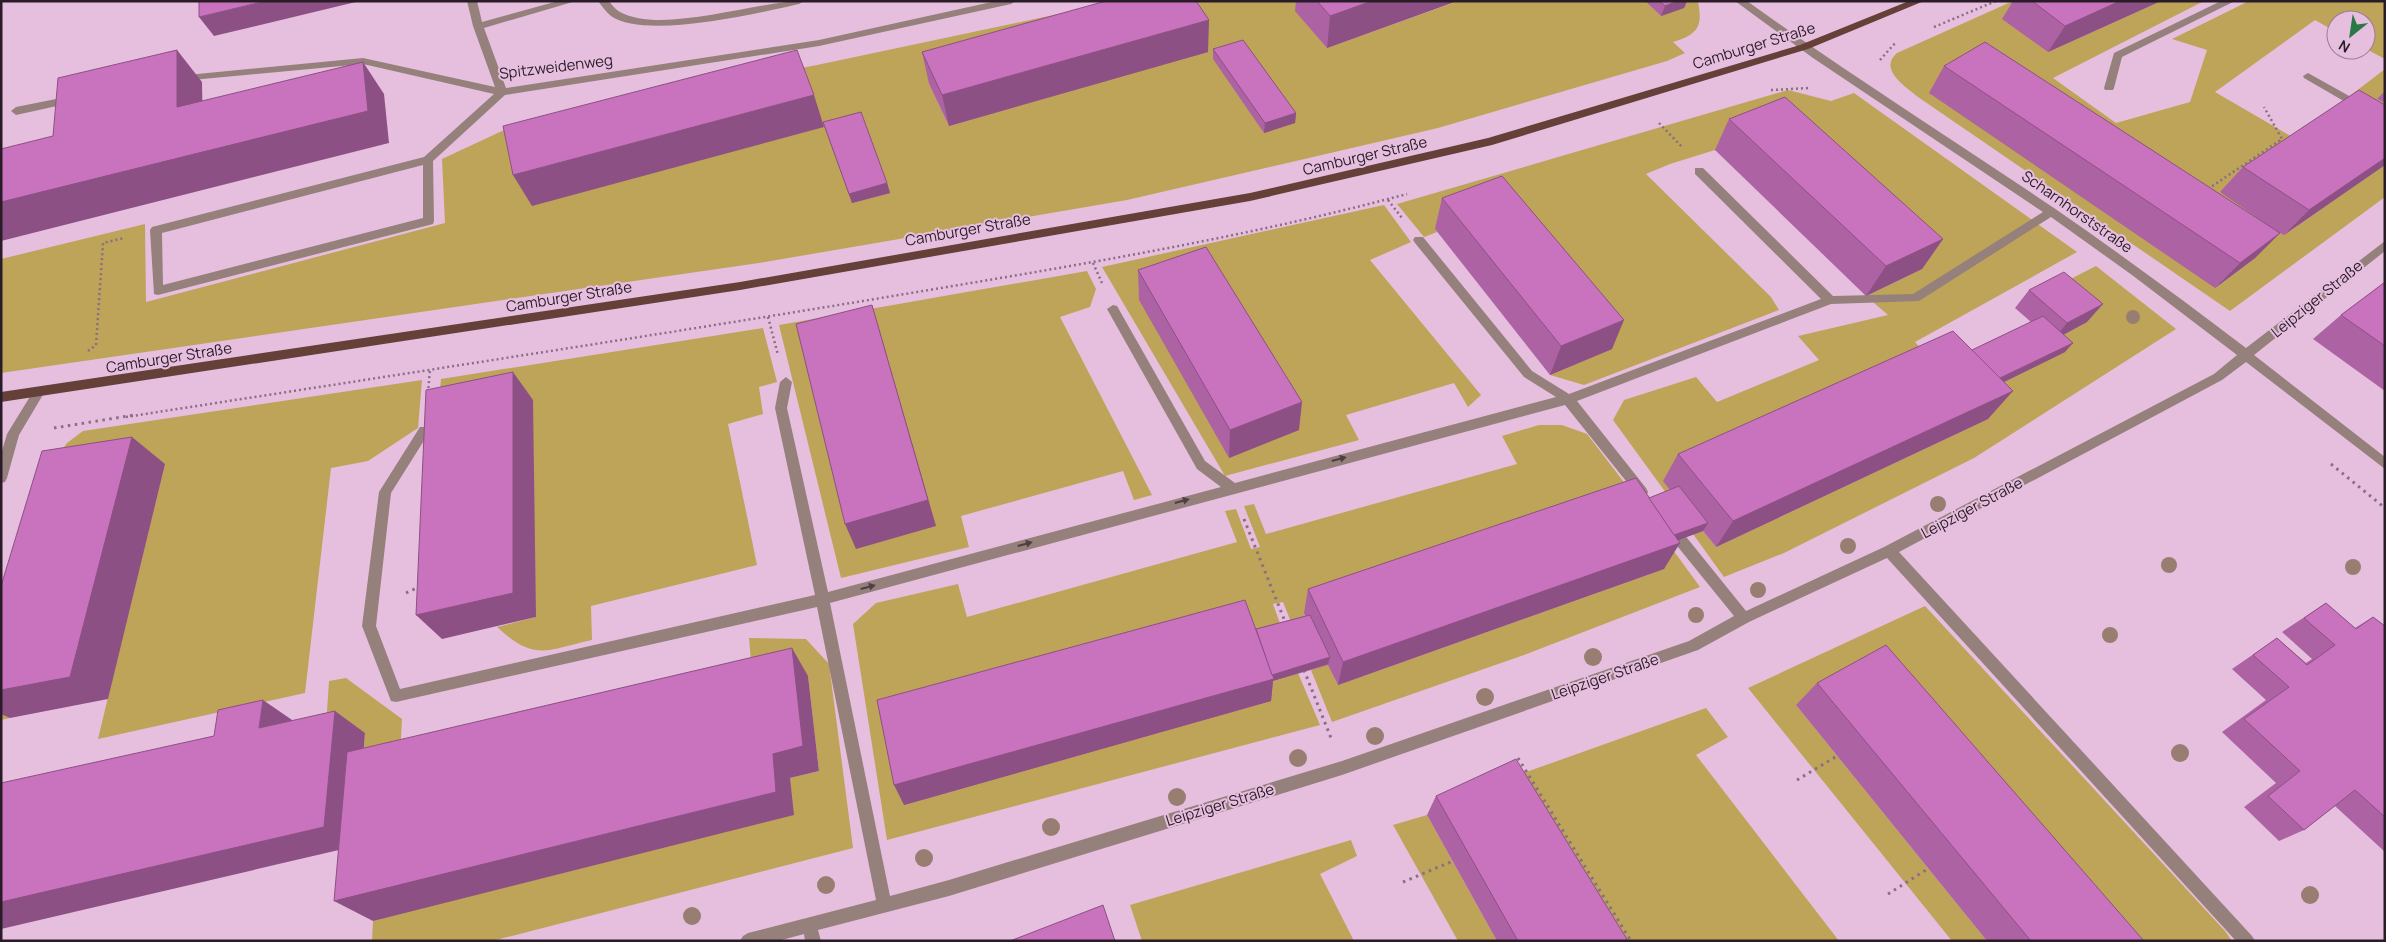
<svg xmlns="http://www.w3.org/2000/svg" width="2386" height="942" viewBox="0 0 2386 942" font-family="Manrope,sans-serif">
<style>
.green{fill:#bda458;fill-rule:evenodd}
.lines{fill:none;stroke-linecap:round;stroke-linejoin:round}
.path-far1{stroke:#896e84;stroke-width:2.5;stroke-dasharray:2 3;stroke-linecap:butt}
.path{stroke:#896e84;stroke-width:3;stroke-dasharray:2.5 4.5;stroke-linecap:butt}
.minor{fill:#95807b;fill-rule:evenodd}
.major{fill:#644039;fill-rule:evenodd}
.tree{fill:#987e71}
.wall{fill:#ad62a3}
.shaded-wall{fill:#8d5084}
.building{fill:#c972bd;stroke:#8d5084}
.oneway{fill:#4f3e44}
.labels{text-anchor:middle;stroke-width:4;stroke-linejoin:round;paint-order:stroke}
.street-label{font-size:15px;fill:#291b27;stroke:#e6bfdf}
</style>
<rect width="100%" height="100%" fill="#e6bfdf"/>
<!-- green -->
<g class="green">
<path d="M1120,1h203l4,47 131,-47h187l16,15 16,-15h21c5,26 0,33 -25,41l12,11 -18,8 -229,67 -311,72 -362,62 -764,111v-114l144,-35 1,78 299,-79 -3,-64 73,-34 53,-12 249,-48zM1208,51l-259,75 -20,-42z"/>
<path d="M2013,1h29l6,51 113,-51h43l-151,77 63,45 74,-21 17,-52 -35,-11 77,-38h136v58l-19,-10v-29h-30v12l-21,-12 -100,72 79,46 -10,97 101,-70v32l-155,114 -312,-214c-13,-11 -40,-28 -21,-44z"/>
<polygon points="2385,69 2385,93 2377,99 2385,103 2385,115 2351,95"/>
<polygon points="1788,90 1831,101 1854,93 2077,252 1915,342 1931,360 1669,497 1613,420 1624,400 1696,377 1717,402 1819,360 1798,336 1888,315 1866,296 1922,269 1715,150 1670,164 1646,174 1771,297 1779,310 1584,385 1550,375 1611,349 1435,229 1437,232 1424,237 1397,204"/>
<polygon points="1384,205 1411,242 1370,260 1481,395 1468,407 1454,383 1346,415 1359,440 1225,476 1102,267"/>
<polygon points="2096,266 2176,329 1974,458 1784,553 1724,577 1693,534 1703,531 1716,547 1988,419 1969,399 2052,341 2087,322 2049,290"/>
<polygon points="1087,271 1096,289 1090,307 1060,317 1152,495 1134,500 1123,471 961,516 969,547 841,578 779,325"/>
<path d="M763,328l14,54 -18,5 4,27 -35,10 29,141 -166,41 1,34c-46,10 -57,22 -95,-13l39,-10 -99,-197 4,-41z"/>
<polygon points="422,380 418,428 368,461 331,468 305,693 98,739 164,464 10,718 1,720 1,656 57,457 67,443 83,431"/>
<polygon points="1539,425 1562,425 1587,434 1643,507 1304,614 1308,622 1293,627 1283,602 1273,604 1282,629 1265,684 1298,673 1320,725 887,840 853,624 876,603 958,584 967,617 1237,542 1225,511 1236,509 1251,549 1260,547 1244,506 1254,504 1266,534 1517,464 1502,436"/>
<polygon points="1668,543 1700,587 1524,655 1332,722 1311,670 1328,664 1338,685 1664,569"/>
<polygon points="1925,606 2225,931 2232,941 2095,941 1796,705 1987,941 1952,941 1748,688"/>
<polygon points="749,638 806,639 829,664 853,848 492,941 372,941 373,921 790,778 819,771 808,677 361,782 365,733 325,742 329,681 346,678 402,719 400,756 752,673"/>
<polygon points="1706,708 1728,737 1696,755 1839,941 1602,941 1504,780"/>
<polygon points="1427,815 1497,941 1458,941 1393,825"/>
<polygon points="1351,840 1357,856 1320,874 1354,941 1142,941 1130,905"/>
</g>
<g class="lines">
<!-- path-far1 -->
<g class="path-far1">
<polyline points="1934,27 1996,1"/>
<polyline points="1880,60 1896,42"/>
<polyline points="1771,90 1810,88"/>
<polyline points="1659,123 1682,147"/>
<polyline points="2208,189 2282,139 2264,107"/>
<polyline points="1388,200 1402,218"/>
<polyline points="1093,263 1102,283"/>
<polyline points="768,317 778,355"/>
<polyline points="88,351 96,345 103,243 124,238"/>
<polyline points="428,393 430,369"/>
<path d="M126,417c250,-39 500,-77 749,-118 179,-30 357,-58 532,-105"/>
</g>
<!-- path -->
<g class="path">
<polyline points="54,428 134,415"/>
<polyline points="2331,464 2385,508"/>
<polyline points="1244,519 1286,624"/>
<polyline points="406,593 421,586"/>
<polyline points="1304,670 1331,738"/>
<polyline points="1518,758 1631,941"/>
<polyline points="1797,780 1837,756"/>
<polyline points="1403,882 1453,861"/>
<polyline points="1888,894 1929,868"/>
</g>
<!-- minor -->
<g class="minor">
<path d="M467,1h10l5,21 76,-21h18l-92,27 22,60 313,-48 177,-39h20l-5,3 -192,42 -314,49 -72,66 1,60 -1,3 -275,71 -4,-1 -4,-64 2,-3 272,-70 70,-63 -131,-30 -182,17 -5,-3 1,-2 186,-18 132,29 -22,-61zM423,165v53l-260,67 -1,-52z"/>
<path d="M598,1h11c3,4 7,9 11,11 43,23 135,-11 184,-11l-5,3c-40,9 -154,36 -188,12 -5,-4 -9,-10 -13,-15z"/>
<path d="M1735,1h12c100,72 205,138 307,207 65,45 129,92 192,140l139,-107v10l-131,104 131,102v12l-139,-107 -24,18 -323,172 353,384 3,5h-19l-349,-383 -138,64 -51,28 -356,125 -393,121 -131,34 3,11h-16l-1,-7 -26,7h-38l3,-5 5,-3 128,-33 -59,-293 -421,95 -5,-1 -29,-75 17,-134 41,-65h8l2,4 -39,62 -15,133 24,63 415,-94 -40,-187 5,-26 6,-5 6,5 -5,26 41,184 393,-105 -24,-18 -90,-160 6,-4 4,1 88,155 30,22 321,-86 -32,-20 -109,-134 -2,-3 2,-3h8l109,134 37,23 252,-95 -126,-125v-6h8l130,128 80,-2 130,-82 -230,-154zM2051,217l81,58 105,80 -23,19 -330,173 -138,64 -71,-88 -5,-2 -5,2 -1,4 1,4 69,85 -45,25 -347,120 -393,119 -59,16 -60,-293 735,-198 73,91 4,1 4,-1 2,-4 -2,-4 -69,-87 254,-97 88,-3z"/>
<polygon points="2221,1 2235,1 2122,57 2114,88 2113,90 2105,90 2104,88 2114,53"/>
<polygon points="2308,73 2385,116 2385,125 2304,78 2303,76"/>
<polygon points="71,96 76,100 75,102 16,115 11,111 16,107"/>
<polygon points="38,388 42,390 44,393 19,435 7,478 5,482 1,483 1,454 7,434 34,390"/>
</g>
<!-- major -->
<polygon class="major" points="1909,1 1924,1 1808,49 1492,145 1250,201 740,290 1,402 1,392 740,282 1250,193 1488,138 1800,45"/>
</g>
<!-- trees -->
<g class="tree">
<circle cx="2133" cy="317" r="7"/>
<circle cx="1938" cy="504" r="8"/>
<circle cx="1848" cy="546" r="8"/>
<circle cx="2169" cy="565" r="8"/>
<circle cx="2353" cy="567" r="8"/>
<circle cx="1758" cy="590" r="8"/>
<circle cx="1696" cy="615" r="8"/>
<circle cx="2110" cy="635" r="8"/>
<circle cx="1593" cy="657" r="9"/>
<circle cx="1485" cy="697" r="9"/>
<circle cx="1375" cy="736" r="9"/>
<circle cx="2180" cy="753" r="9"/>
<circle cx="1298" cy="758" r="9"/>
<circle cx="1177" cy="797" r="9"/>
<circle cx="1051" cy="827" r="9"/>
<circle cx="924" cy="858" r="9"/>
<circle cx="826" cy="885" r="9"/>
<circle cx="2310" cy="895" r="9"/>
<circle cx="692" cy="916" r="9"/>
</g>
<!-- wall -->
<g class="wall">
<polygon points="1296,1 1457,1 1327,48 1295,11"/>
<polygon points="1645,1 1687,1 1684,8 1661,16"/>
<polygon points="2013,1 2161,1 2048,52 2002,19"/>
<polygon points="1213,49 1296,113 1295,123 1264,133 1213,59"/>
<polygon points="922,52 1208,52 949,126 929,84"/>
<polygon points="1944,66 2272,228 2220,192 2243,167 2385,165 2284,235 2280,233 2255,258 2215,288 1929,93"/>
<polygon points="2385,91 2385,103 2377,99"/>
<polygon points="1729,119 1943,239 1922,269 1866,296 1715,150"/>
<polygon points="823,122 887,183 890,193 852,203"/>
<polygon points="1442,198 1612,349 1550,375 1435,229"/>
<polygon points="1138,270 1299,430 1229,458 1139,300"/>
<polygon points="2385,282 2385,391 2313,339 2341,315"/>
<polygon points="2029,290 2087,322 2063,335 2065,352 2004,382 1988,419 1716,547 1703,531 1678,540 1664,569 1338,685 1328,665 1273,681 1271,701 904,805 1256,629 1305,616 1304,613 1308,589 1649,498 1670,490 1663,481 1678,454 1972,350 2031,322 2015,308"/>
<polygon points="2326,603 2355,628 2373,617 2385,626 2385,852 2335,806 2304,830 2279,841 2244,807 2276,783 2222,732 2266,700 2232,669 2277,638 2306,663 2312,659 2282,632"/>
<polygon points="1817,683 2144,941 1987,941 1796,705"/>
<polygon points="1436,796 1628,941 1497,941 1427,815"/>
</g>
<!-- shaded-wall -->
<g class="shaded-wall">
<polygon points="266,1 360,1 214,36 199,17"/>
<polygon points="1372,1 1457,1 1327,48 1330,16"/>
<polygon points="1678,1 1687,1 1684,8 1661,16 1665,6"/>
<polygon points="2120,1 2161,1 2048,52 2065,26"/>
<polygon points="1209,20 1208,52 949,126 942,95"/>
<polygon points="177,50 202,82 203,138 177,107"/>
<polygon points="363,62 384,94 389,143 1,241 1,202"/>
<polygon points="814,95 824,127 532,206 513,175"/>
<polygon points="1296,113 1295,123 1264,133 1265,123"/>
<polygon points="2385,158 2385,165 2284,235 2309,210"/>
<polygon points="887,183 890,193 852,203 849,194"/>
<polygon points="2280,233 2255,258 2215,288 2240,263"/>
<polygon points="1943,239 1922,269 1866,296 1886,266"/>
<polygon points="2103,304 2087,322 2052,341 2067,323"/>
<polygon points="872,305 936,526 856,549 845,524"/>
<polygon points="1624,320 1612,349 1550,375 1561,346"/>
<polygon points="2073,343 2065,352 1969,399 1976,390"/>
<polygon points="513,372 533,400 536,617 442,639 416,615"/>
<polygon points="2013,391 1988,419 1716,547 1733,521"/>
<polygon points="1302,402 1299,430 1229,458 1230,430"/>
<polygon points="132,437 165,464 108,699 10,718 1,714 1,690"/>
<polygon points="1708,523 1703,531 1652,550 1656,542"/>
<polygon points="1680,543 1664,569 1338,685 1343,662"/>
<polygon points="792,648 808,676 819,771 790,778 794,815 373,921 334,901 773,754"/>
<polygon points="1330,657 1328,664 1273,681 1271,701 904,805 894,785 1266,677"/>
<polygon points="263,700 295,722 259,728"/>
<polygon points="335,711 365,733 356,846 1,929 1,902"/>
</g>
<!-- building -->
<g class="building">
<polygon points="199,1 266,1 199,17"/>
<polygon points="1106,1 1196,1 1209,20 942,95 922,52"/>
<polygon points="1317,1 1372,1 1330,16"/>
<polygon points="1659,1 1678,1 1665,6"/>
<polygon points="2032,1 2120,1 2065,26"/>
<polygon points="1243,40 1296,113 1265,123 1213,49"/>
<polygon points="1985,42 2280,233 2240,263 1944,66"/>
<polygon points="177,50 177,107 363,62 368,111 1,202 1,149 53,136 58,78"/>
<polygon points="797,50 814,95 513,175 503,126"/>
<polygon points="2359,90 2385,105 2385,158 2309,210 2243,167"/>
<polygon points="1785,97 1943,239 1886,266 1729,119"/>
<polygon points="861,112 887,183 849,194 823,122"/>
<polygon points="1502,176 1624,320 1561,346 1442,198"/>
<polygon points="1206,247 1302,402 1230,430 1138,270"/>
<polygon points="2064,272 2103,304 2067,323 2029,290"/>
<polygon points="2385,282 2385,346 2341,315"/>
<polygon points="872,305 928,500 845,524 796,324"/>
<polygon points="2043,316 2073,343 2000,378 1972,350"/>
<polygon points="1953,331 2013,391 1733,521 1678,454"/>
<polygon points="513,372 513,593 416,615 426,390"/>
<polygon points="132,437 70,677 1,690 1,586 42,451"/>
<polygon points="1636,478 1680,543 1343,662 1308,589"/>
<polygon points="1679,486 1708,523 1674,535 1649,498"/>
<polygon points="1245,600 1274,679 894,785 877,700"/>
<polygon points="2326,603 2356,629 2373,617 2385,626 2385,817 2355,790 2304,830 2268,796 2300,771 2244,719 2289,687 2253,655 2277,638 2307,665 2335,645 2304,618"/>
<polygon points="1310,615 1330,657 1272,675 1256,629"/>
<polygon points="1886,645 2144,941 2031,941 1817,683"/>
<polygon points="792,648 803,746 773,754 776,792 334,901 347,752"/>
<polygon points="263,700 259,728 335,711 324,827 1,902 1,783 214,736 218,710"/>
<polygon points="1516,759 1628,941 1518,941 1436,796"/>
<polygon points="1103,905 1115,941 1010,941"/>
</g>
<!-- one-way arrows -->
<defs><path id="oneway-solid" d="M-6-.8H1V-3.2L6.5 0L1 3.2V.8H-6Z" transform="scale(1.25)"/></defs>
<g class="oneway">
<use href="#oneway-solid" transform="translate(1339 459) rotate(-15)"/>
<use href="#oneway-solid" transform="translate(1182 501) rotate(-15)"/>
<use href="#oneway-solid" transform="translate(1025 544) rotate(-15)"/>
<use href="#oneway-solid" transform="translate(868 587) rotate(-15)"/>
</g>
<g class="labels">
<!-- street labels -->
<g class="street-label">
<text transform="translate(1754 46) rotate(-17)" y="5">Camburger Straße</text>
<text transform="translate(556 67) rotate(-7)" y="5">Spitzweidenweg</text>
<text transform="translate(1365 156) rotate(-13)" y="5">Camburger Straße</text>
<text transform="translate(2077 212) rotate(35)" y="5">Scharnhorststraße</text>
<text transform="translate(968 230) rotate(-10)" y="5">Camburger Straße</text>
<text transform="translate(569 297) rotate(-9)" y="5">Camburger Straße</text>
<text transform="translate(2317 299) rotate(-39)" y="5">Leipziger Straße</text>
<text transform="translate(169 358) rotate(-9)" y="5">Camburger Straße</text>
<text transform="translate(1972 508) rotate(-28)" y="5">Leipziger Straße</text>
<text transform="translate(1605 677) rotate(-19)" y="5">Leipziger Straße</text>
<text transform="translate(1220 805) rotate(-17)" y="5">Leipziger Straße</text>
</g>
</g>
<!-- border -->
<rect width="2386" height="942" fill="none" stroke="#291b27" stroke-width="5"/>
<!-- north arrow -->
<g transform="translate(2351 35) rotate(210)"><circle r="24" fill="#e6bfdf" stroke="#9a7d95"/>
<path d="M0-4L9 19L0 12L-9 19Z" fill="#2b7746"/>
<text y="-8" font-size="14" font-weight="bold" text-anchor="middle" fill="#291b27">N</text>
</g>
</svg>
